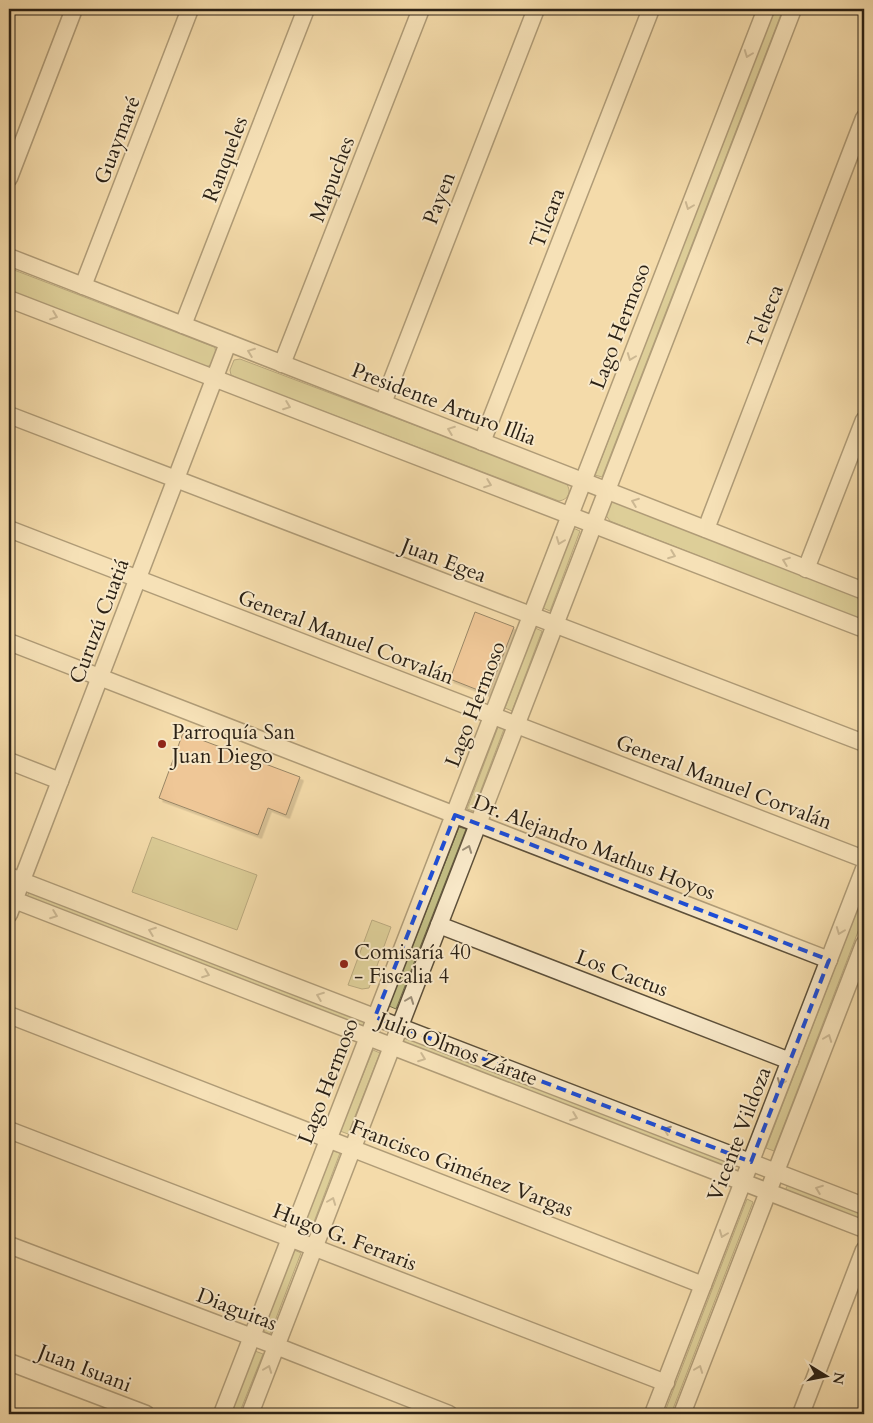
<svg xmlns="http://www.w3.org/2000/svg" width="873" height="1423" viewBox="0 0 873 1423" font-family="Cardo,serif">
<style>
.green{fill:#c2be84;stroke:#76704c}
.building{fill:#e8af82;stroke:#2b2115;filter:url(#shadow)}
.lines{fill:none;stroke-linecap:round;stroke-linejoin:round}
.minor-casing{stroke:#5d503a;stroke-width:19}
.minor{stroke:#f8e8c8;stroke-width:16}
.oneway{stroke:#9c8e77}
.marked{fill:none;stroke:#1d4ed8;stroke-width:4;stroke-dasharray:10 6;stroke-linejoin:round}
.poi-dot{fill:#8f2418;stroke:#f8e8c8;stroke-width:2}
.labels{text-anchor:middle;stroke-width:4;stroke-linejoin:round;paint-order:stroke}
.street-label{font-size:21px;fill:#2b2115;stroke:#f8e8c8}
.poi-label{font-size:21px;fill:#2b2115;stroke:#f8e8c8;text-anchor:start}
</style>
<defs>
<filter id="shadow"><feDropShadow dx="3.5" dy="3.5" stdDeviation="0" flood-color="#0004"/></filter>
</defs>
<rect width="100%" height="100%" fill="#f4dbaa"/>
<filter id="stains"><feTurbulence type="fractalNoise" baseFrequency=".004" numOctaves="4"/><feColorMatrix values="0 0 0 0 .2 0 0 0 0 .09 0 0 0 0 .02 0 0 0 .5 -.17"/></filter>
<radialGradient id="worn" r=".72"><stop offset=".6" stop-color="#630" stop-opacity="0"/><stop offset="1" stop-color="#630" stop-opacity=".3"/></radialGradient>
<!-- green -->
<g class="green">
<polygon points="774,9 783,9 602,477 595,475"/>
<polygon points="9,268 214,347 215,348 216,354 211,365 206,367 9,291"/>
<path d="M240,359l325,123c7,8 5,17 -6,19l-320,-122 -8,-4 -1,-5 4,-10z"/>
<polygon points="613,502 616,502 864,598 864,621 610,521 605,514 609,505"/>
<polygon points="573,528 580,531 550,611 543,608"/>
<polygon points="535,628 542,631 512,711 505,708"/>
<polygon points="498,727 504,729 473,811 467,809"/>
<polygon points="459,827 466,829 396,1009 389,1006"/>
<polygon points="152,837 257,875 237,930 132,892"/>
<polygon points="29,892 365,1022 365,1024 362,1026 27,897"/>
<polygon points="864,892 864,916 774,1151 766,1148"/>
<polygon points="372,920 391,927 369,988 362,989 348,985"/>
<polygon points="404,1037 731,1161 728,1168 404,1043 402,1041"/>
<polygon points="373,1050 380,1053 348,1134 340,1131"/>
<polygon points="333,1151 340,1153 309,1235 301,1232"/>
<polygon points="788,1185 864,1213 864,1221 787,1191 786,1188"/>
<polygon points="747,1199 753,1202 671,1414 664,1414"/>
<polygon points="294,1250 301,1253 270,1334 262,1331"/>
<polygon points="255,1351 263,1354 239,1414 231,1414"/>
</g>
<!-- building -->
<g class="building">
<polygon points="475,612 514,627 488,694 450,679"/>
<polygon points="183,733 300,777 286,815 268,808 258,835 159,798"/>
</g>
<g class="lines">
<defs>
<g id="minor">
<polyline points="9,178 74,9"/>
<polyline points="9,257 864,591"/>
<polyline points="83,286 190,9"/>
<polyline points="9,299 864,629"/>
<polyline points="183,325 306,9"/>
<polyline points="282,364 421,9"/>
<polyline points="383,403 536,9"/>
<polyline points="9,415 864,743"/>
<polyline points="482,442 651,9"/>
<polyline points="9,529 864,859"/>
<polyline points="706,529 864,118"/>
<polyline points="806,569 864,420"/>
<polyline points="9,642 829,960"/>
<polyline points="9,761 60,781"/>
<polyline points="9,876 864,1206"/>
<polyline points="9,898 864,1229"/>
<polyline points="9,914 228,343"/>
<polyline points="439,925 790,1061"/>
<polyline points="9,1015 703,1285"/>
<polyline points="9,1130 666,1383"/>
<polyline points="9,1245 276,1346 449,1414"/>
<polyline points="9,1362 146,1414"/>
<polyline points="222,1414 766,9"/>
<polyline points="250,1414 793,9"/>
<polyline points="653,1414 864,869"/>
<polyline points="682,1414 864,944"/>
<polyline points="801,1414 864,1250"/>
</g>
</defs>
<!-- minor casing -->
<use href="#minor" class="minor-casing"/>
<!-- minor -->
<use href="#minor" class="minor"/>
</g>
<!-- one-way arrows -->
<defs><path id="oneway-chevron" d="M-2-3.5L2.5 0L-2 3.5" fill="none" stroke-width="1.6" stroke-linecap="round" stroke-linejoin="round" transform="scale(1.25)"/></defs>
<g class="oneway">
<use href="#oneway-chevron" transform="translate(748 54) rotate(111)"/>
<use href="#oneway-chevron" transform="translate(689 206) rotate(111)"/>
<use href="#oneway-chevron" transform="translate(54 316) rotate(21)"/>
<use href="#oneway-chevron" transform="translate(251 352) rotate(-159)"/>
<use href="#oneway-chevron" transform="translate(631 357) rotate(111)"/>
<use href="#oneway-chevron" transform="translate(287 406) rotate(21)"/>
<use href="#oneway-chevron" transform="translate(451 430) rotate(-159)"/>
<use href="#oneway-chevron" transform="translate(488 484) rotate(21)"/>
<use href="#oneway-chevron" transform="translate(635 502) rotate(-159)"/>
<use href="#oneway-chevron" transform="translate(560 541) rotate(111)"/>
<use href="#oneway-chevron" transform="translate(672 555) rotate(21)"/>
<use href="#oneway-chevron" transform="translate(786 561) rotate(-159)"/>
<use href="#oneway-chevron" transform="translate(468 849) rotate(-69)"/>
<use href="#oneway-chevron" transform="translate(54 915) rotate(21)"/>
<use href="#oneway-chevron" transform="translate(152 931) rotate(-159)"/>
<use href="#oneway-chevron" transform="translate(840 931) rotate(111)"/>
<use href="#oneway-chevron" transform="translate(206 974) rotate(21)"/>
<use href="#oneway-chevron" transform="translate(320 996) rotate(-159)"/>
<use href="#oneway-chevron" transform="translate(410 1000) rotate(-69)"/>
<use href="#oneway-chevron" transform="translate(828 1038) rotate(-69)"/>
<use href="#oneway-chevron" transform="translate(422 1058) rotate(21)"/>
<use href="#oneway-chevron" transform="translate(781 1082) rotate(111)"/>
<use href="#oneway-chevron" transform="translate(574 1117) rotate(21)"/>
<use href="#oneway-chevron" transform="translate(667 1130) rotate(-159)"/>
<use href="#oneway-chevron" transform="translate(819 1189) rotate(-159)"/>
<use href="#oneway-chevron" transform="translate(332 1201) rotate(-69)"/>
<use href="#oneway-chevron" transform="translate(723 1234) rotate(111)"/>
<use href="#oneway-chevron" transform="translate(268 1369) rotate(-69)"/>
<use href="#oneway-chevron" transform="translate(699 1369) rotate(-69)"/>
</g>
<!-- marked area -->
<path d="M0 0H873V1423H0ZM455,815l374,145 -78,202 -376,-145z" fill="#f4dbaa" fill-opacity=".55" fill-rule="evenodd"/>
<path class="marked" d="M455,815l374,145 -78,202 -376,-145z"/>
<!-- markers -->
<g class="poi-dot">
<circle cx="162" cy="744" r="5"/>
<circle cx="344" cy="964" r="5"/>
</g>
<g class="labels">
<!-- street labels -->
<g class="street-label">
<text transform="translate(117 140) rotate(-69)" y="7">Guaymaré</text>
<text transform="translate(225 159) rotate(-69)" y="7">Ranqueles</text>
<text transform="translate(332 179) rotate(-69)" y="7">Mapuches</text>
<text transform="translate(439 198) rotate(-69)" y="7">Payen</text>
<text transform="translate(547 218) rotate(-69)" y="7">Tilcara</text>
<text transform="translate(765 316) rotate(-69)" y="7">Telteca</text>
<text transform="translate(620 326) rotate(-69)" y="7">Lago Hermoso</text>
<text transform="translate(444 404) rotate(21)" y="7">Presidente Arturo Illia</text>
<text transform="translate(444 560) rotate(21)" y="7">Juan Egea</text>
<text transform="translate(99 621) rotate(-69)" y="7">Curuzú Cuatiá</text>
<text transform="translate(346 637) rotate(21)" y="7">General Manuel Corvalán</text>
<text transform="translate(475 704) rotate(-69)" y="7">Lago Hermoso</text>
<text transform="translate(724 782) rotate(21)" y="7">General Manuel Corvalán</text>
<text transform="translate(594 847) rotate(21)" y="7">Dr. Alejandro Mathus Hoyos</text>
<text transform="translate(622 973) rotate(21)" y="7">Los Cactus</text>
<text transform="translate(458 1049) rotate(21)" y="7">Julio Olmos Zárate</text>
<text transform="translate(328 1081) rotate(-69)" y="7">Lago Hermoso</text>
<text transform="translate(739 1134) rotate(-69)" y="7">Vicente Vildoza</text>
<text transform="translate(462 1168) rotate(21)" y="7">Francisco Giménez Vargas</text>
<text transform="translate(345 1237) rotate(21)" y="7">Hugo G. Ferraris</text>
<text transform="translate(237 1309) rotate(21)" y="7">Diaguitas</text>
<text transform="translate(85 1368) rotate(21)" y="7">Juan Isuani</text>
</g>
<!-- poi labels -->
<g class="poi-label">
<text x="172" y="739">Parroquía San<tspan x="172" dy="24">Juan Diego</tspan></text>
<text x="354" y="959">Comisaría 40<tspan x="354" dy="24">- Fiscalia 4</tspan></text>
</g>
</g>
<!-- margin -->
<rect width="873" height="1423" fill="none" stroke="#f4dbaa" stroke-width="30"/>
<rect x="10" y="10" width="853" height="1403" fill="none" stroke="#2b2115" stroke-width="2.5"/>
<rect x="15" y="15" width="843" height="1393" fill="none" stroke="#2b2115"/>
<!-- north arrow -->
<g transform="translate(826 1376) rotate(100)" stroke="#f8e8c8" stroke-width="4" paint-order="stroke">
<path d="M0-4L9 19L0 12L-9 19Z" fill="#2b2115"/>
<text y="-8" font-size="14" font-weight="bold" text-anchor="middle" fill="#2b2115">N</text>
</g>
<rect width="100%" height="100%" filter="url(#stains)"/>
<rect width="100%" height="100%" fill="url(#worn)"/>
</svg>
